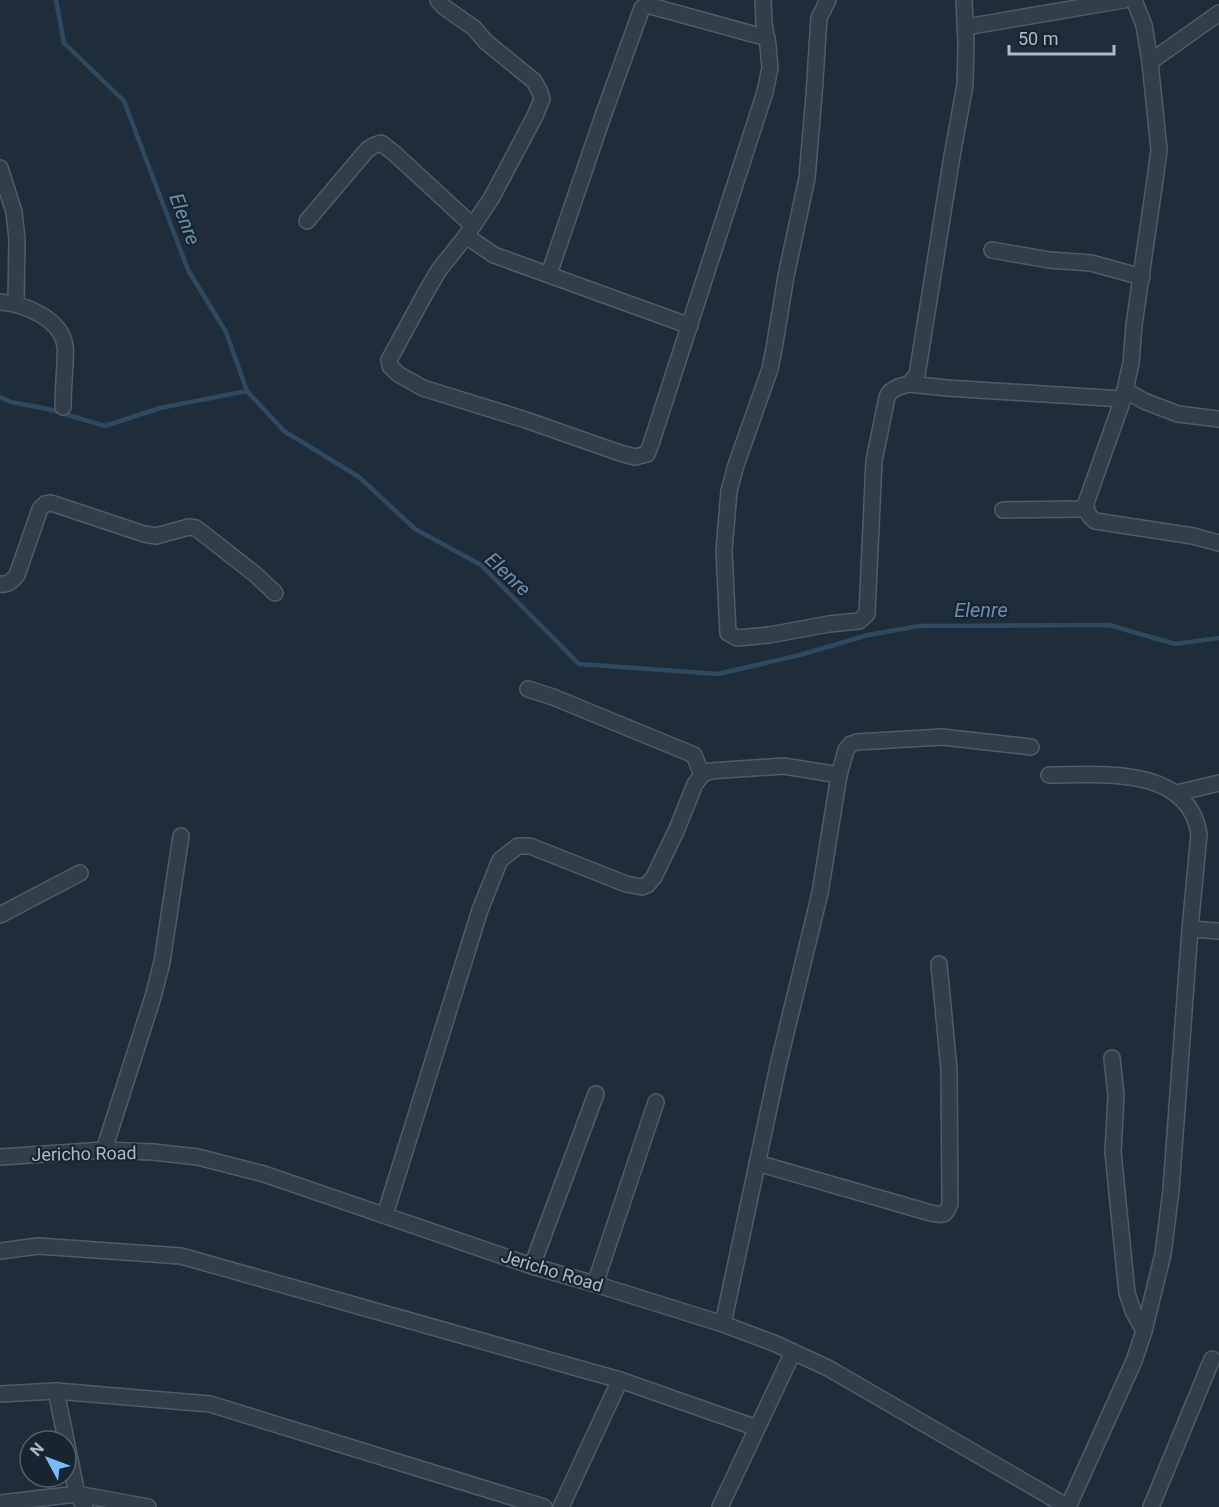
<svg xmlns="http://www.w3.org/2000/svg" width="1219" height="1507" viewBox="0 0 1219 1507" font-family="Roboto,sans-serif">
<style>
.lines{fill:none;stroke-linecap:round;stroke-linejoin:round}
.stream{stroke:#2f4961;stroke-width:4.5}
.minor-casing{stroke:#505d68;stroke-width:18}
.minor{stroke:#323f4b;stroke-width:15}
.labels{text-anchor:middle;stroke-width:4.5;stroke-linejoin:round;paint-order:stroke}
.street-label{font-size:18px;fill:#adbac7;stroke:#18242f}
.water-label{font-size:20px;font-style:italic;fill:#6a8eae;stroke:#18242f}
</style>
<rect width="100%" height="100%" fill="#1f2d3a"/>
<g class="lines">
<!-- stream -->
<g class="stream">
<polyline points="56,0 64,43 124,101 188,270 226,332 247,391 284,431 359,477 415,529 481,565 579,664 718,674 800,655 868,635 919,626 1109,625 1175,644 1219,638"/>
<polyline points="0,397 11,402 48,409 105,426 160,408 247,391"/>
</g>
<defs>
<g id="minor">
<polyline points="438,0 444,7 474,28 486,42 534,81 540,92 542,99 535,116 492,197 466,236 439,270 426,292 389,360 390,366 398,374 423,388 526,420 620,453 635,457 647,454 651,444 765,92 770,68 768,46 764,23 763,0"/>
<polyline points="828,0 819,18 814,95 807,178 786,276 774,349 770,369 736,465 729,491 724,551 728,633 737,638 769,635 829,624 859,621 867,614 874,461 887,397 890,392 898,387 909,384 947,388 1123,399"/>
<path d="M1134,0l10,25 6,37 9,88 -4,30 -21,145 -3,38 -8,36 -37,104c0,8 2,13 9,18l98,15 26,7"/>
<polyline points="966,27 1124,0"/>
<polyline points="1150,62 1219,13"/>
<polyline points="0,168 14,212 17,240 16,303"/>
<polyline points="307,221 367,150 373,146 381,143 394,153 473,226"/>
<polyline points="466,236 494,255 690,326"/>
<polyline points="992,250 1049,260 1091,263 1142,277"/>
<polyline points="549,274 604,113 642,8 647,5 767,38"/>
<path d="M0,302c24,2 61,16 65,44 1,6 0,13 0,19 -1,14 -2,28 -2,42"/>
<polyline points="909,384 917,375 952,156 965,85 966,43 964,0"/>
<polyline points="1125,390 1144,401 1178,414 1219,419"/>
<polyline points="1003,510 1086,509"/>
<path d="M0,584c8,1 12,-3 17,-9l23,-66 5,-5 6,-1 93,31 12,2 33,-9 7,1 60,47 19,18"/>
<polyline points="528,689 553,697 694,755 702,775"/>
<path d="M1049,775c52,0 139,-10 150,59l-9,95 -19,261 -8,64 -19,77 -10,30 -66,146"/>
<polyline points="1177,793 1219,783"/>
<polyline points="0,915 80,873"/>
<polyline points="1190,929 1219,931"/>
<polyline points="1112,1058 1116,1096 1113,1152 1127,1293 1133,1311 1144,1331"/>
<polyline points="104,1150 153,997 162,962 181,836"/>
<polyline points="0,1157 104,1150 153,1152 198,1157 264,1174 532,1266 595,1284 723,1324 776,1344 828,1368 1068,1507"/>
<path d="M757,1163l174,50c12,2 14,4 19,-9l-1,-134 -10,-106"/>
<polyline points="385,1215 480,910 500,860 518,846 530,846 626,884 642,887 647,885 654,877 677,829 695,784 702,775 710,771 784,766 839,775"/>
<polyline points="0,1251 38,1246 181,1256 620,1380"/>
<polyline points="532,1266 596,1094"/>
<polyline points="595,1284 656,1102"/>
<polyline points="723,1324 778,1066 820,893 839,775 846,750 851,744 857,742 942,737 1031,747"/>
<polyline points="56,1391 77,1494 85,1507"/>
<polyline points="0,1394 56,1391 210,1404 544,1507"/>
<polyline points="0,1503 77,1494 148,1507"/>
<polyline points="561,1507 620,1380 757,1428"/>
<polyline points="720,1507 793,1352"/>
<polyline points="1151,1507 1212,1359"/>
</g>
</defs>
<!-- minor casing -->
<use href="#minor" class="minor-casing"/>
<!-- minor -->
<use href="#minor" class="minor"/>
</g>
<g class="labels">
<!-- street labels -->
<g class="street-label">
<text transform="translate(84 1154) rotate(-1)" y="6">Jericho Road</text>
<text transform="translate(552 1271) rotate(17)" y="6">Jericho Road</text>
</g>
<!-- water labels -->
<g class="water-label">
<text transform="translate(185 219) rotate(69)" y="7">Elenre</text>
<text transform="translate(508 574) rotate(43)" y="7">Elenre</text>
<text x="981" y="617">Elenre</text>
</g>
</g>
<!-- north arrow -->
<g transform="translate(48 1459) rotate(311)"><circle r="28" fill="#18242f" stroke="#54606c" stroke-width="1.5"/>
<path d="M0-4.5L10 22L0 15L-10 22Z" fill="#7abbff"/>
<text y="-9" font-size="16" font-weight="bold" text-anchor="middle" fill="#adbac7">N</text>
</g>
<!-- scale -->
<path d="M1009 45v9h105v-9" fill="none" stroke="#adbac7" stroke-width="3"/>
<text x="1018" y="45" font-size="18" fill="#adbac7" stroke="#18242f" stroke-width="4.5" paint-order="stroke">50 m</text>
</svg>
